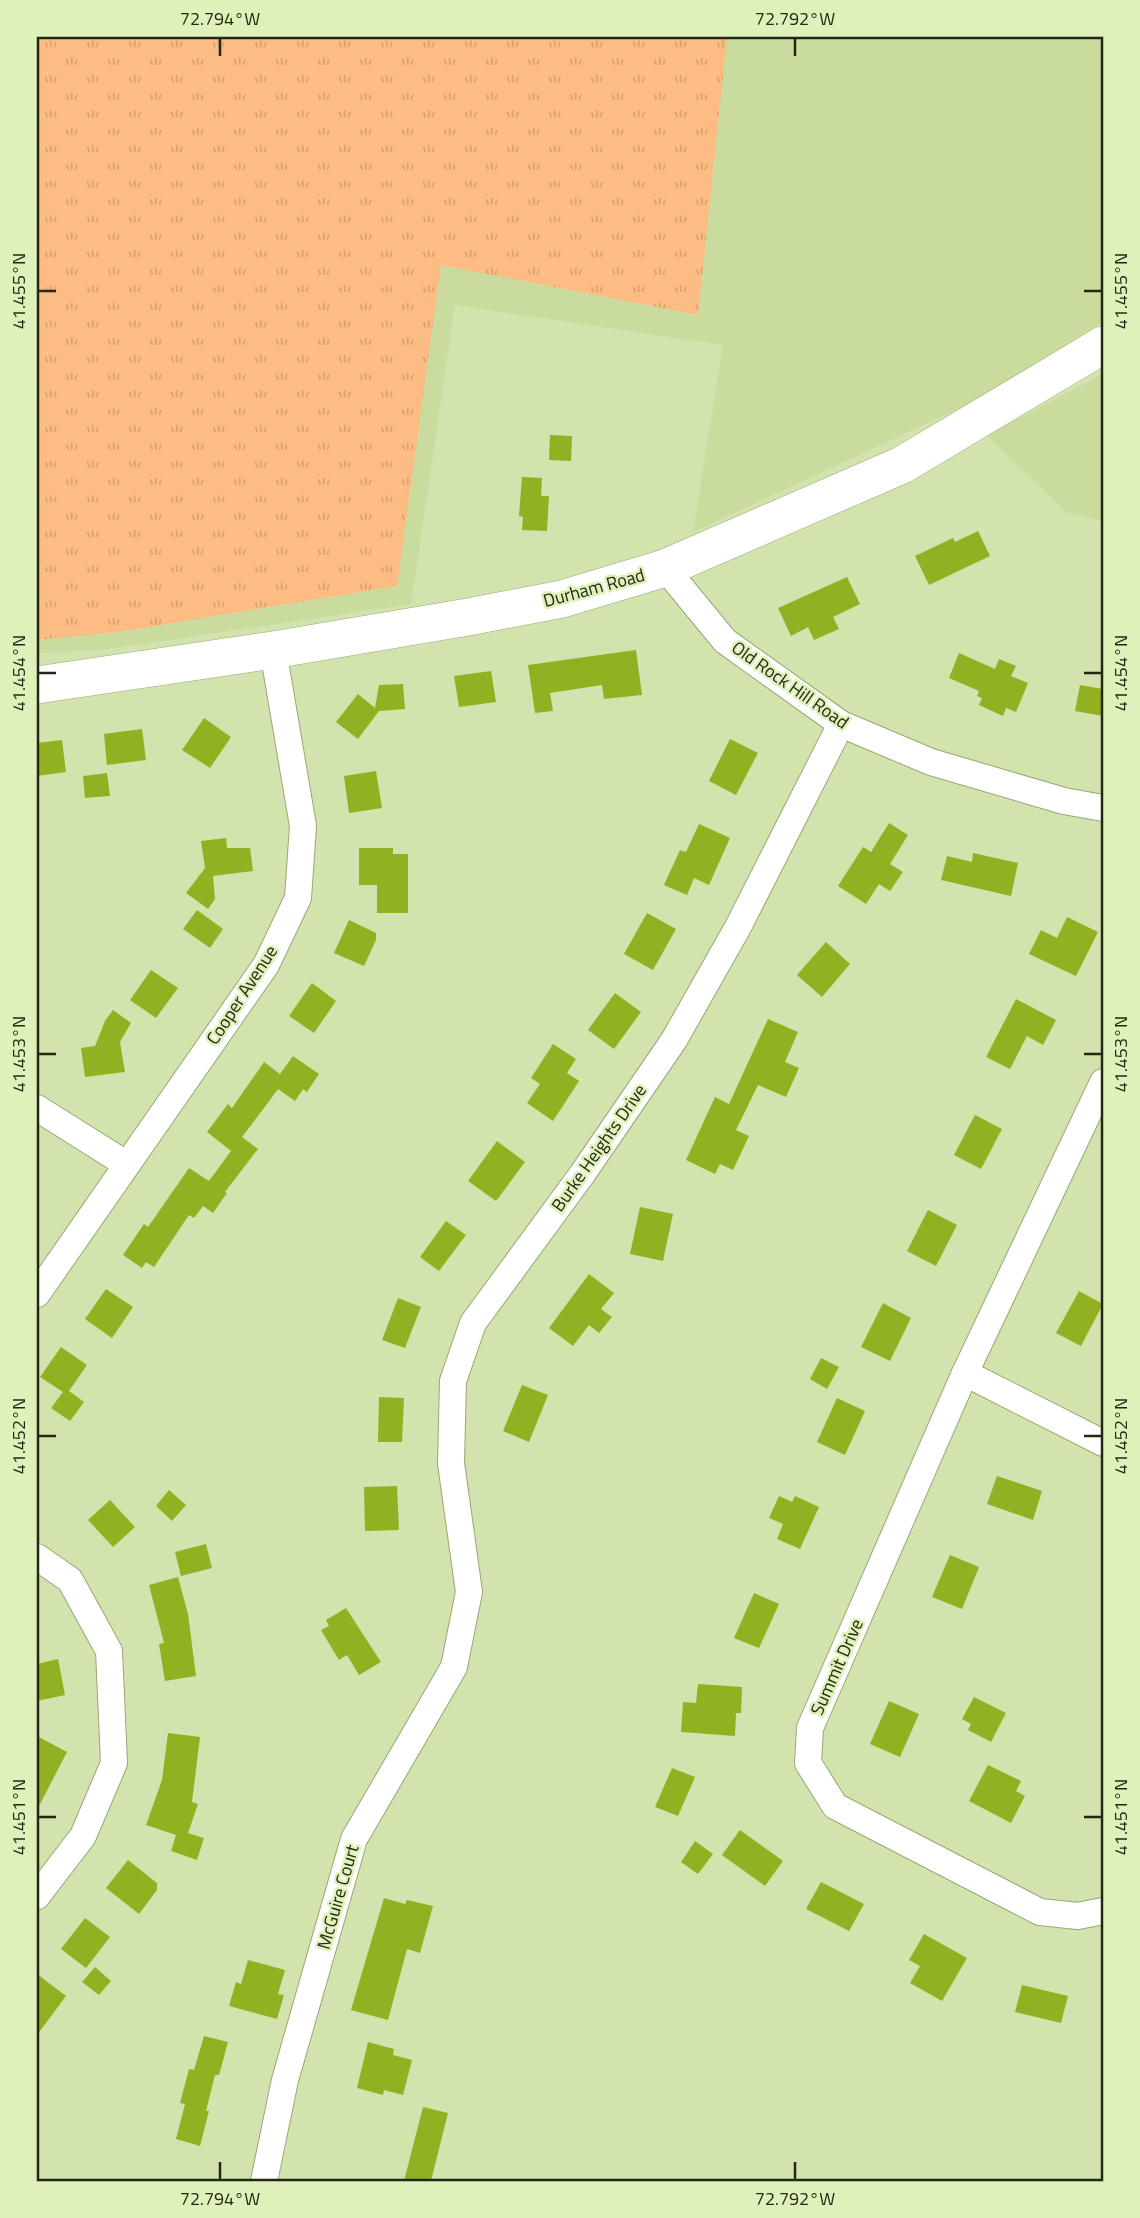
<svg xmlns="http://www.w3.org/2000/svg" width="1140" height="2218" viewBox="0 0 1140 2218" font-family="'Titillium Web',sans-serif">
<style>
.built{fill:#c9dc9e}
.grass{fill:url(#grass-tufts)}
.building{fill:#92b122}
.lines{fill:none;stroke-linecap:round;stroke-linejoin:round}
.street-casing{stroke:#98a874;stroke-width:28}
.secondary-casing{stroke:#98a874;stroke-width:38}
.street{stroke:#fff;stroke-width:26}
.secondary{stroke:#fff;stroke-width:37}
.ticks{fill:none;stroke:#222814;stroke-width:2.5}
.labels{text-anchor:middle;stroke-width:5;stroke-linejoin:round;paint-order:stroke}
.street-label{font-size:18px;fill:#222814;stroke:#dff1ba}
.neatline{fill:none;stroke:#222814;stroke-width:2.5}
.ticks-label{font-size:18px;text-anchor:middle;fill:#222814}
</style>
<defs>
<pattern id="grass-tufts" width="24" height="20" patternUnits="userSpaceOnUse" patternTransform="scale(1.75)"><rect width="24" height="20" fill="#fdbc83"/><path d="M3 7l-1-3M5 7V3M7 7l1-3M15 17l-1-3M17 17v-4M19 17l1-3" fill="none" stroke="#d9a270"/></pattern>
</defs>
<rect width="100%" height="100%" fill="#d2e3ad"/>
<!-- built -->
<g class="built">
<polygon points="37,37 1103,37 1103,321 1070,346 960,408 693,532 723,345 455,305 411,604 109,649 37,653"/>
<polygon points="1103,374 1103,521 1067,513 987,435"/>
</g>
<!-- grass -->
<polygon class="grass" points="37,37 727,37 698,315 441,265 397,586 118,632 37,640"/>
<!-- building -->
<g class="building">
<polygon points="550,435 572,436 571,461 549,460"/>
<polygon points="522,477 542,478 541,496 549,496 547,531 522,530 523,517 519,516"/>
<polygon points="978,531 990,556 929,585 915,556 953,538 955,542"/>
<polygon points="847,577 860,604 833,617 839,629 814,640 808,627 791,636 778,608"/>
<polygon points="636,650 642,695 604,699 602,685 550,693 553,711 535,713 528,665"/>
<polygon points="959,653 995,669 999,659 1016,666 1011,676 1028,683 1016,712 1006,708 1003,716 979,705 982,698 977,696 979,691 949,678"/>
<polygon points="491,671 496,702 459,707 454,676"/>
<polygon points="403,684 405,709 379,711 358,739 336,722 358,694 375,708 379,685"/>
<polygon points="1080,685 1103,689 1103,716 1075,711"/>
<polygon points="204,718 231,737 210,768 182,750"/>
<polygon points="142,729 146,760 107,765 104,734"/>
<polygon points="730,739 758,753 736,795 709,781"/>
<polygon points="62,740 66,772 37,776 37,743"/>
<polygon points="376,771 382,808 349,813 344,776"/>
<polygon points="107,773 110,796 85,798 83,776"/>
<polygon points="889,823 908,835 890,864 903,872 890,891 879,884 866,904 838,886 863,847 871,852"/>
<polygon points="699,824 730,838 709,885 694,878 687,895 664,885 680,850 686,852"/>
<polygon points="226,838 227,848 250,848 253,871 213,876 215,899 208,909 186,893 205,868 201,841"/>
<polygon points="359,848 393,848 393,854 408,854 408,913 377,913 377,885 359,885"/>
<polygon points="973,853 1018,863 1011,896 941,880 947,856 972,862"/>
<polygon points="197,910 223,929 210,948 183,929"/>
<polygon points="647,913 676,929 653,970 624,954"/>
<polygon points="1067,917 1098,932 1076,976 1029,954 1041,930 1057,938"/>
<polygon points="349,920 376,933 376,940 364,966 334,953"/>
<polygon points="826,942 850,964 822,997 797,975"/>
<polygon points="151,970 178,988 156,1018 130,1000"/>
<polygon points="312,983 336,1001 314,1033 289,1016"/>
<polygon points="615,993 641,1012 614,1049 588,1030"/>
<polygon points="1016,999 1056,1020 1043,1045 1027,1036 1010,1069 986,1057"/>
<polygon points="113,1010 131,1023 120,1042 125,1072 85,1077 81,1048 95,1046 105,1021"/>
<polygon points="768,1019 798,1032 785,1062 799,1068 786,1097 758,1085 736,1130 749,1136 733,1170 720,1164 715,1174 686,1160 715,1097 729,1104"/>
<polygon points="553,1044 576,1059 567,1073 579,1081 553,1121 527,1103 540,1084 531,1078"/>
<polygon points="293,1056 319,1074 307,1092 303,1089 295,1101 278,1089 267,1104 242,1137 258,1149 225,1192 227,1193 213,1213 203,1206 194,1218 189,1215 154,1267 146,1262 142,1268 123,1255 144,1224 148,1227 189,1168 209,1181 231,1151 207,1132 228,1104 232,1108 264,1062 280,1074"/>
<polygon points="975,1115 1002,1129 981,1169 954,1155"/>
<polygon points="497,1141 525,1162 496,1201 468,1181"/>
<polygon points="640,1207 673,1214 663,1261 630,1254"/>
<polygon points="928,1210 957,1225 936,1266 907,1251"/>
<polygon points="446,1221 466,1235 439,1271 420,1257"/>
<polygon points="589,1274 614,1293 601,1309 612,1317 599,1333 589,1325 573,1346 549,1328"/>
<polygon points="106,1289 133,1307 112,1338 85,1319"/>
<polygon points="1079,1291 1103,1304 1081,1346 1056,1333"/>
<polygon points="398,1298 421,1307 405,1348 382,1340"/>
<polygon points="883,1303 911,1318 890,1361 861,1347"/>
<polygon points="61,1347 87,1365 69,1391 84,1402 70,1421 51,1408 63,1392 40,1377"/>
<polygon points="821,1358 839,1367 827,1389 810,1379"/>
<polygon points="522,1385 548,1395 529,1442 503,1431"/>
<polygon points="379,1397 404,1398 402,1442 378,1442"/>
<polygon points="837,1398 865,1411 845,1455 817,1442"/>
<polygon points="997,1476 1042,1491 1033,1520 987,1504"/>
<polygon points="397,1486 399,1530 365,1531 364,1487"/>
<polygon points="169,1490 186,1505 172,1521 156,1506"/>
<polygon points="779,1496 792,1502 795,1496 819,1507 800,1549 777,1539 783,1524 769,1518"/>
<polygon points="110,1500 135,1527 113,1547 88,1520"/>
<polygon points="206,1544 212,1568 181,1576 175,1552"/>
<polygon points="950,1555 979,1567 962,1609 932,1597"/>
<polygon points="178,1577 188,1614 196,1676 165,1681 159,1644 164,1643 149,1585"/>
<polygon points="754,1593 779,1604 759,1648 734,1638"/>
<polygon points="346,1608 381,1662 359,1675 347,1655 339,1660 321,1630 329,1626 326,1620"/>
<polygon points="58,1659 65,1695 37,1701 37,1664"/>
<polygon points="698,1684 742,1687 741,1713 736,1713 735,1736 681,1732 683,1702 696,1703"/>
<polygon points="974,1697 1006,1713 991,1742 968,1730 971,1724 962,1719"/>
<polygon points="889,1701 919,1714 900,1757 870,1744"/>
<polygon points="168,1733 200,1737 192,1802 198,1804 188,1833 204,1838 197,1860 171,1851 176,1835 146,1825 162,1780"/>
<polygon points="37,1736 67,1752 37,1810"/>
<polygon points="988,1765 1021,1781 1016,1791 1025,1796 1011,1823 969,1801"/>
<polygon points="672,1768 695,1777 678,1816 655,1807"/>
<polygon points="740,1830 783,1861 765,1886 722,1855"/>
<polygon points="695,1841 713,1854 698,1874 681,1862"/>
<polygon points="128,1860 157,1883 157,1890 139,1914 106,1888"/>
<polygon points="821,1882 864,1904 849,1931 806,1909"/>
<polygon points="384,1898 405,1904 407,1900 433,1906 420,1953 407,1949 388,2020 351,2010"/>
<polygon points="85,1918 110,1937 86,1968 61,1949"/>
<polygon points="924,1934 967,1958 942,2001 910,1983 920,1966 909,1960"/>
<polygon points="248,1960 285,1970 278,1994 284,1995 277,2019 229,2006 236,1982 241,1984"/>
<polygon points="95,1967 111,1981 99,1995 82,1982"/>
<polygon points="37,1974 66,1996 37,2035"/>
<polygon points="1022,1985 1068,1996 1061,2023 1015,2012"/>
<polygon points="204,2036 228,2042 219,2075 215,2075 206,2111 209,2111 200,2146 176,2139 185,2104 180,2103 189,2069 194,2070"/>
<polygon points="368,2042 394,2049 393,2055 412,2060 403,2095 384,2090 383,2095 357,2088"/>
<polygon points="423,2107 448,2113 431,2181 404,2181"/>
</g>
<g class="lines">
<defs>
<g id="street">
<polyline points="665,568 725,641 841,724 931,762 1064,801 1103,808"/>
<polyline points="37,1108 126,1164"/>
<polyline points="37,1294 266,965 298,898 303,826 273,650"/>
<polyline points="965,1373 1103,1082"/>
<polyline points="1103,1443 965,1373 810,1728 808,1763 835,1806 1040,1912 1078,1916 1103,1911"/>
<polyline points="37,1557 70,1580 109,1651 114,1763 83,1836 37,1896"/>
<polyline points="264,2181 285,2080 354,1839 454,1667 469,1592 451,1463 453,1381 473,1323 583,1173 674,1040 738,927 841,724"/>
</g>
<polyline id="secondary" points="37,685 273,650 468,617 562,599 665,568 902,465 1103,345"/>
</defs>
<!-- street casing -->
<use href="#street" class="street-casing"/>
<!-- secondary casing -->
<use href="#secondary" class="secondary-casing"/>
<!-- street -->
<use href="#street" class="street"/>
<!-- secondary -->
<use href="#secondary" class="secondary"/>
</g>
<!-- ticks -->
<path class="ticks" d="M220,38v18M795,38v18M38,291h18M1084,291h18M38,673h18M1084,673h18M38,1054h18M1084,1054h18M38,1436h18M1084,1436h18M38,1817h18M1084,1817h18M220,2162v18M795,2162v18"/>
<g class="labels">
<!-- street labels -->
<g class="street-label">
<text transform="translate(594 588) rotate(-15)" y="6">Durham Road</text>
<text transform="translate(790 685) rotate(35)" y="6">Old Rock Hill Road</text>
<text transform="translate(242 995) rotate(-57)" y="6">Cooper Avenue</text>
<text transform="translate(599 1148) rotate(-55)" y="6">Burke Heights Drive</text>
<text transform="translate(837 1667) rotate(-66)" y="6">Summit Drive</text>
<text transform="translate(338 1897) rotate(-74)" y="6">McGuire Court</text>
</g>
</g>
<!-- border -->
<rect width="1140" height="2218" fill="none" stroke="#dff1ba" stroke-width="77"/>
<rect x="38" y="38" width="1064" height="2142" class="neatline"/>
<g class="ticks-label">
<text x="220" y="25">72.794°W</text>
<text x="795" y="25">72.792°W</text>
<text transform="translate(19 291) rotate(-90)" y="6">41.455°N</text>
<text transform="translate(1121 291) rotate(-90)" y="6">41.455°N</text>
<text transform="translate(19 673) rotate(-90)" y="6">41.454°N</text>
<text transform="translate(1121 673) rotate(-90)" y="6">41.454°N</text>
<text transform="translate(19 1054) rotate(-90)" y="6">41.453°N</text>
<text transform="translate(1121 1054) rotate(-90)" y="6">41.453°N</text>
<text transform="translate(19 1436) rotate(-90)" y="6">41.452°N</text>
<text transform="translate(1121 1436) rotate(-90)" y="6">41.452°N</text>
<text transform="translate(19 1817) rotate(-90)" y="6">41.451°N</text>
<text transform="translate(1121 1817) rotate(-90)" y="6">41.451°N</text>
<text x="220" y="2205">72.794°W</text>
<text x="795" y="2205">72.792°W</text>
</g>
</svg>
